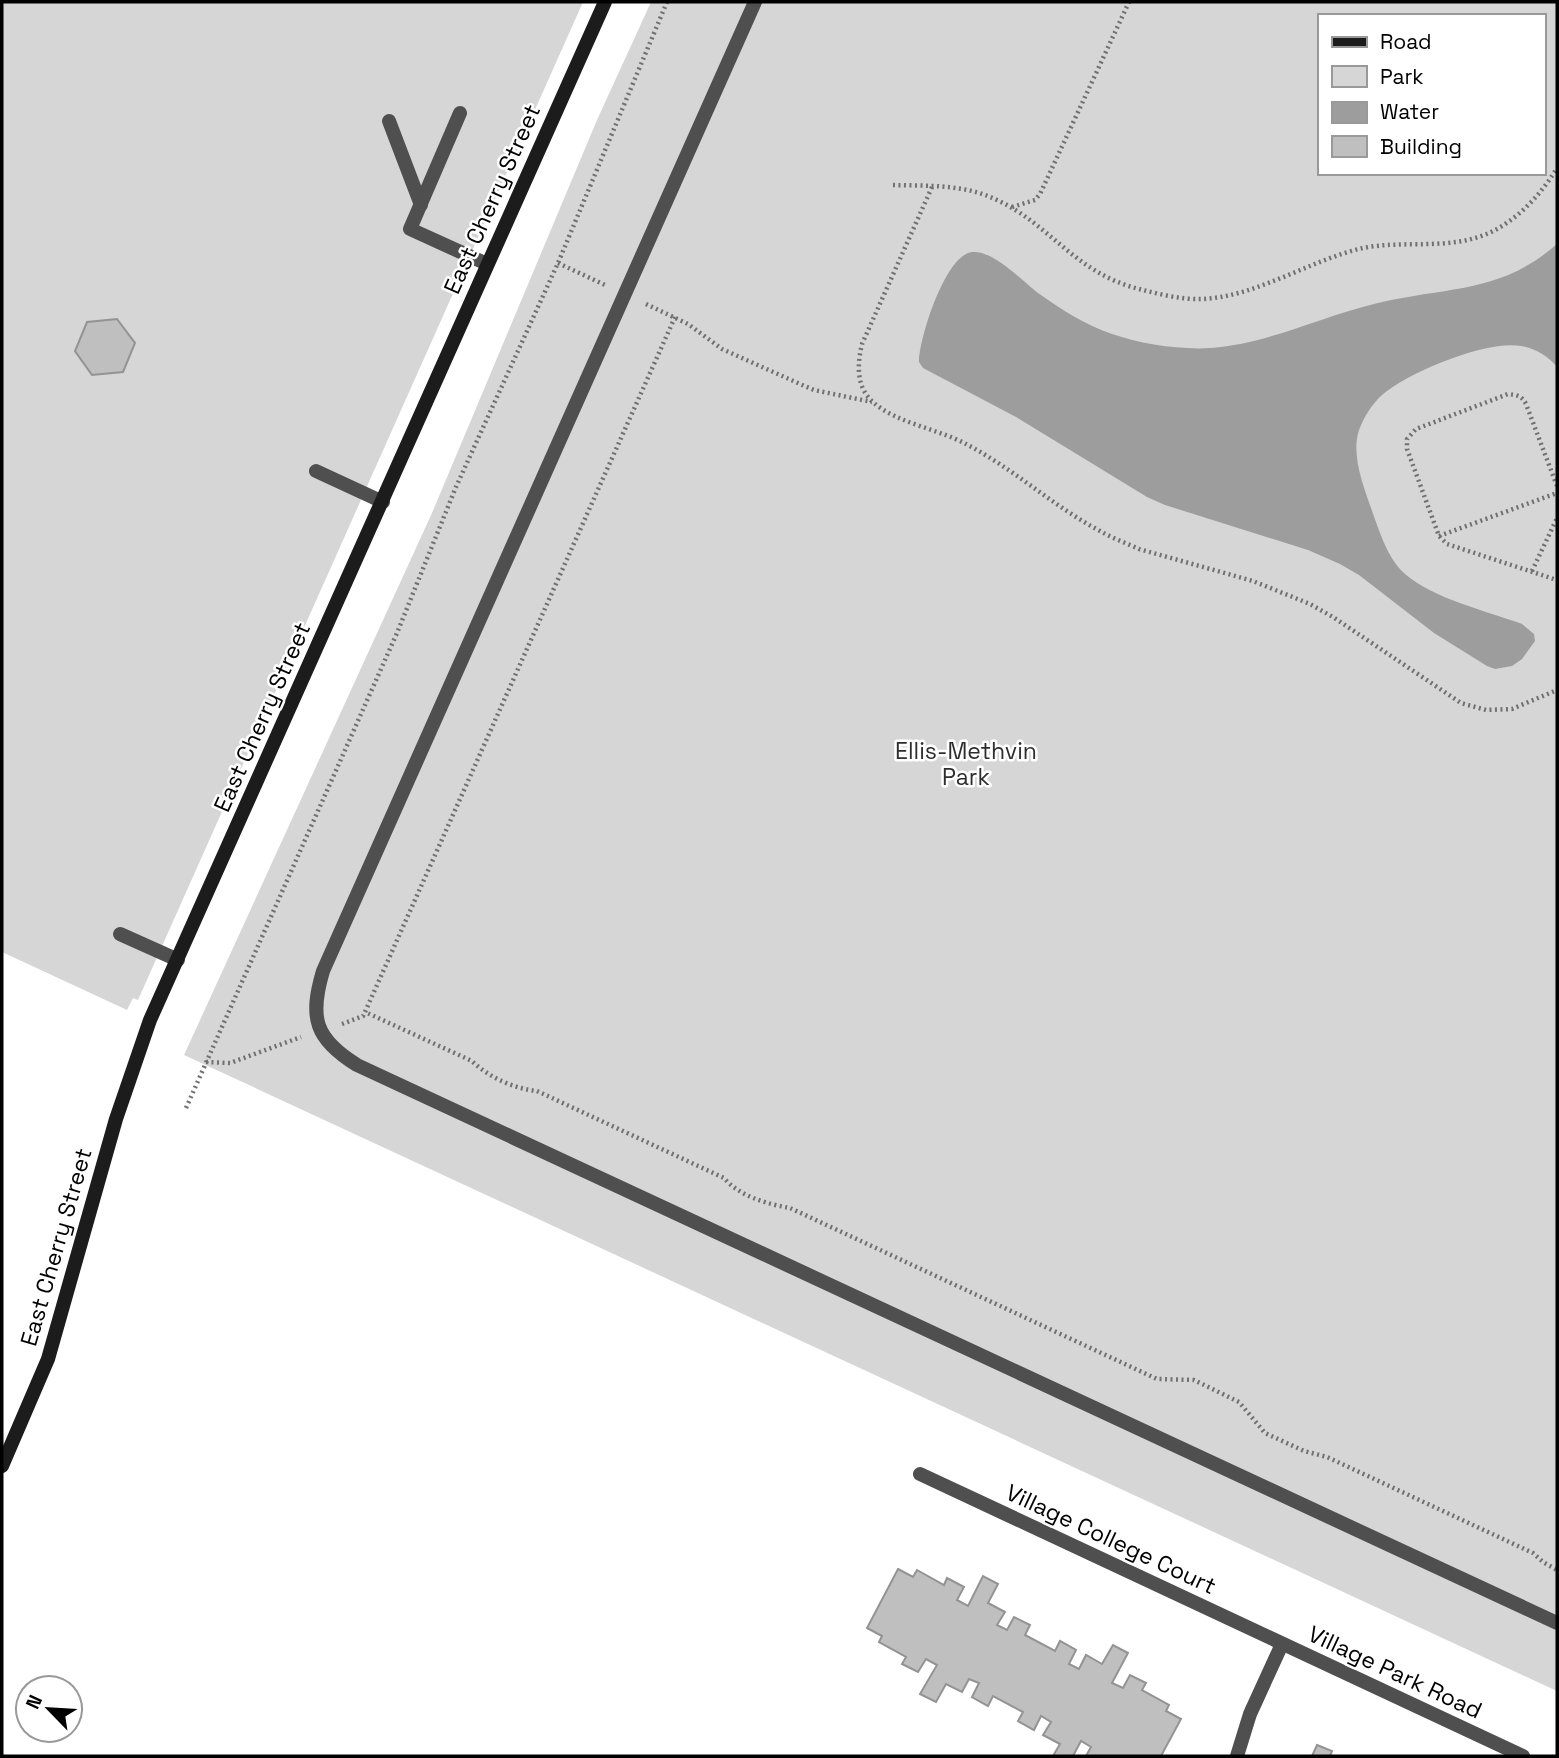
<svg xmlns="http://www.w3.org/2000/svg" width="1559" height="1758" viewBox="0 0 1559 1758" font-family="'Space Grotesk',sans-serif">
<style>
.green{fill:#d6d6d6;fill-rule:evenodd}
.water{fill:#9d9d9d}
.building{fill:#bfbfbf;stroke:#939393;stroke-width:2}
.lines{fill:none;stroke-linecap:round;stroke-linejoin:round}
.path{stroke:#717171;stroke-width:4.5;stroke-dasharray:2 3.5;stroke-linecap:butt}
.lane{stroke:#4f4f4f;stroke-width:14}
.street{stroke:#4f4f4f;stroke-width:14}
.secondary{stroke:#1c1c1c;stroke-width:14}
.labels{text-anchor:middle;stroke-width:5;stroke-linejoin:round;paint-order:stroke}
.street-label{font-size:23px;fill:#000;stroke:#fff}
.park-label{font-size:23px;fill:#2d2d2d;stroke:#fff}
</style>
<rect width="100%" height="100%" fill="#fff"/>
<!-- green -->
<g class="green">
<polygon points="2,2 583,2 138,1000 133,998 127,1010 2,952"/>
<path d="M651,2h906v1689l-1373,-636 248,-542 165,-393zM1319,16h224v157h-224z"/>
</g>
<!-- water -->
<path class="water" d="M1557,244v123c-9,-11 -22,-19 -36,-21 -35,-6 -112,26 -139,49 -10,9 -18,22 -23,35 -8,24 4,55 12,78 8,22 16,50 34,66 29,25 82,37 117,50l12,10 1,7 -13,18 -10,7 -17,3 -8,-3 -53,-33 -75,-58 -19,-11 -32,-14 -143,-45 -18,-8 -131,-80 -93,-49 -4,-6c0,-23 26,-107 53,-110 22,-2 50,29 66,41 23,16 47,32 74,41 29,10 68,16 99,14 56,-4 109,-31 163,-44 70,-18 125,-9 183,-60z"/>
<!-- building -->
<g class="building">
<polygon points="117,319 135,343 123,372 92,375 75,351 87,322"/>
<polygon points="898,1569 913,1577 917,1570 944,1585 947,1578 964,1587 957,1600 968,1606 983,1576 998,1584 988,1603 1005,1612 997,1625 1007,1630 1014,1617 1030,1625 1025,1635 1055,1651 1060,1641 1076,1650 1069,1664 1079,1669 1086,1655 1102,1664 1113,1645 1128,1653 1112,1683 1123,1688 1130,1675 1146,1683 1142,1690 1169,1705 1166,1711 1181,1719 1161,1756 1086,1756 1091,1747 1081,1741 1073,1756 1053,1756 1060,1744 1043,1735 1051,1722 1041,1716 1034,1730 1018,1721 1023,1712 993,1696 988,1706 972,1697 979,1683 969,1679 962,1692 946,1684 936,1702 920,1694 937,1665 926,1659 918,1672 902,1664 906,1657 879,1642 882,1636 867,1628"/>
<polygon points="1317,1745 1332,1751 1330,1756 1312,1756"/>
</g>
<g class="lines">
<!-- path -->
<g class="path">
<path d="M893,185c35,1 72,-1 104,15 54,25 78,73 142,89 20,5 43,11 63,10 54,-2 108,-39 161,-51 40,-8 83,2 121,-13 31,-12 56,-39 73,-67"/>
<path d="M932,187l-70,157c-5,21 -6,44 12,59 23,20 64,26 92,41 48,25 87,62 134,87 12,7 26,12 39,18l114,32 57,23 23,13 128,86 25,7 26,-1 45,-19"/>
<polyline points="1012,207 1035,200 1040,194 1129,2"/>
<polyline points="558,263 605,285"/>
<polyline points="646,304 688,324 722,349 800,384 814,390 872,402"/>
<path d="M675,317l-310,695 107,49c16,16 43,28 65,30l187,87c15,18 43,26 66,30l367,171 37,1 45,22 26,31 39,18 23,6 206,96 10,9 14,8"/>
<path d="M1557,486l-31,-82c-4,-8 -9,-9 -18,-10l-92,35 -9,10v10l32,87 8,8 110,36"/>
<polyline points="1439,536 1557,493"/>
<polyline points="1532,571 1557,518"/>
<polyline points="342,1024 363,1016 365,1012"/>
<polyline points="206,1062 230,1063 301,1037"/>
<polyline points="186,1108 397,633 456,487 558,263 667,2"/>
</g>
<!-- lane -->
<g class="lane">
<path d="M755,2l-432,969c-14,47 -8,68 34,94l1200,558"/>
<polyline points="460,113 410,229 487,264"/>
<polyline points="389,121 421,205"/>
<polyline points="316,471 383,502"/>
<polyline points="120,934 178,960"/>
</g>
<!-- street -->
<g class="street">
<polyline points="920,1474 1523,1756"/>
<polyline points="1237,1756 1250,1714 1282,1644"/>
</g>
<!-- secondary -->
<polyline class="secondary" points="2,1466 48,1359 116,1119 150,1020 605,2"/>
</g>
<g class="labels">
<!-- street labels -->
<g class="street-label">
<text transform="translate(492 199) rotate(-66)" y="8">East Cherry Street</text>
<text transform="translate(262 717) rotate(-66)" y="8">East Cherry Street</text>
<text transform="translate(56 1247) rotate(-74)" y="8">East Cherry Street</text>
<text transform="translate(1111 1539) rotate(25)" y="8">Village College Court</text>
<text transform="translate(1395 1672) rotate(25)" y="8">Village Park Road</text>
</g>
<!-- park labels -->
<g class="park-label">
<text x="966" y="759">Ellis-Methvin<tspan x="966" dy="26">Park</tspan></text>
</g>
</g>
<!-- border -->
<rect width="1559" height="1758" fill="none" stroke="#000000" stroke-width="7"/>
<!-- legend -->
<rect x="1318" y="14" width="228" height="161" fill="#ffffff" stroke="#999999" stroke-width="2"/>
<rect x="1332" y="37" width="35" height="10" fill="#1c1c1c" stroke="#999999" stroke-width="2"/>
<text x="1380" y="49" font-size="21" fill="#000000">Road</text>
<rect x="1332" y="66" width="35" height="21" fill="#d6d6d6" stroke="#999999" stroke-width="2"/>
<text x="1380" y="84" font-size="21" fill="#000000">Park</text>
<rect x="1332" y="102" width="35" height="21" fill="#9d9d9d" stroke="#999999" stroke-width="2"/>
<text x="1380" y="119" font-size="21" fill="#000000">Water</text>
<rect x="1332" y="136" width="35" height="21" fill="#bfbfbf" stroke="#999999" stroke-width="2"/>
<text x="1380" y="154" font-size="21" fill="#000000">Building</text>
<!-- north arrow -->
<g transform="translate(49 1709) rotate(295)"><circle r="33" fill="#ffffff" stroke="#999999" stroke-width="2"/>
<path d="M0-5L12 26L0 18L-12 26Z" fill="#000000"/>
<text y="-10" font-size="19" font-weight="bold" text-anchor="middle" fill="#000000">N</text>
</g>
</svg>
